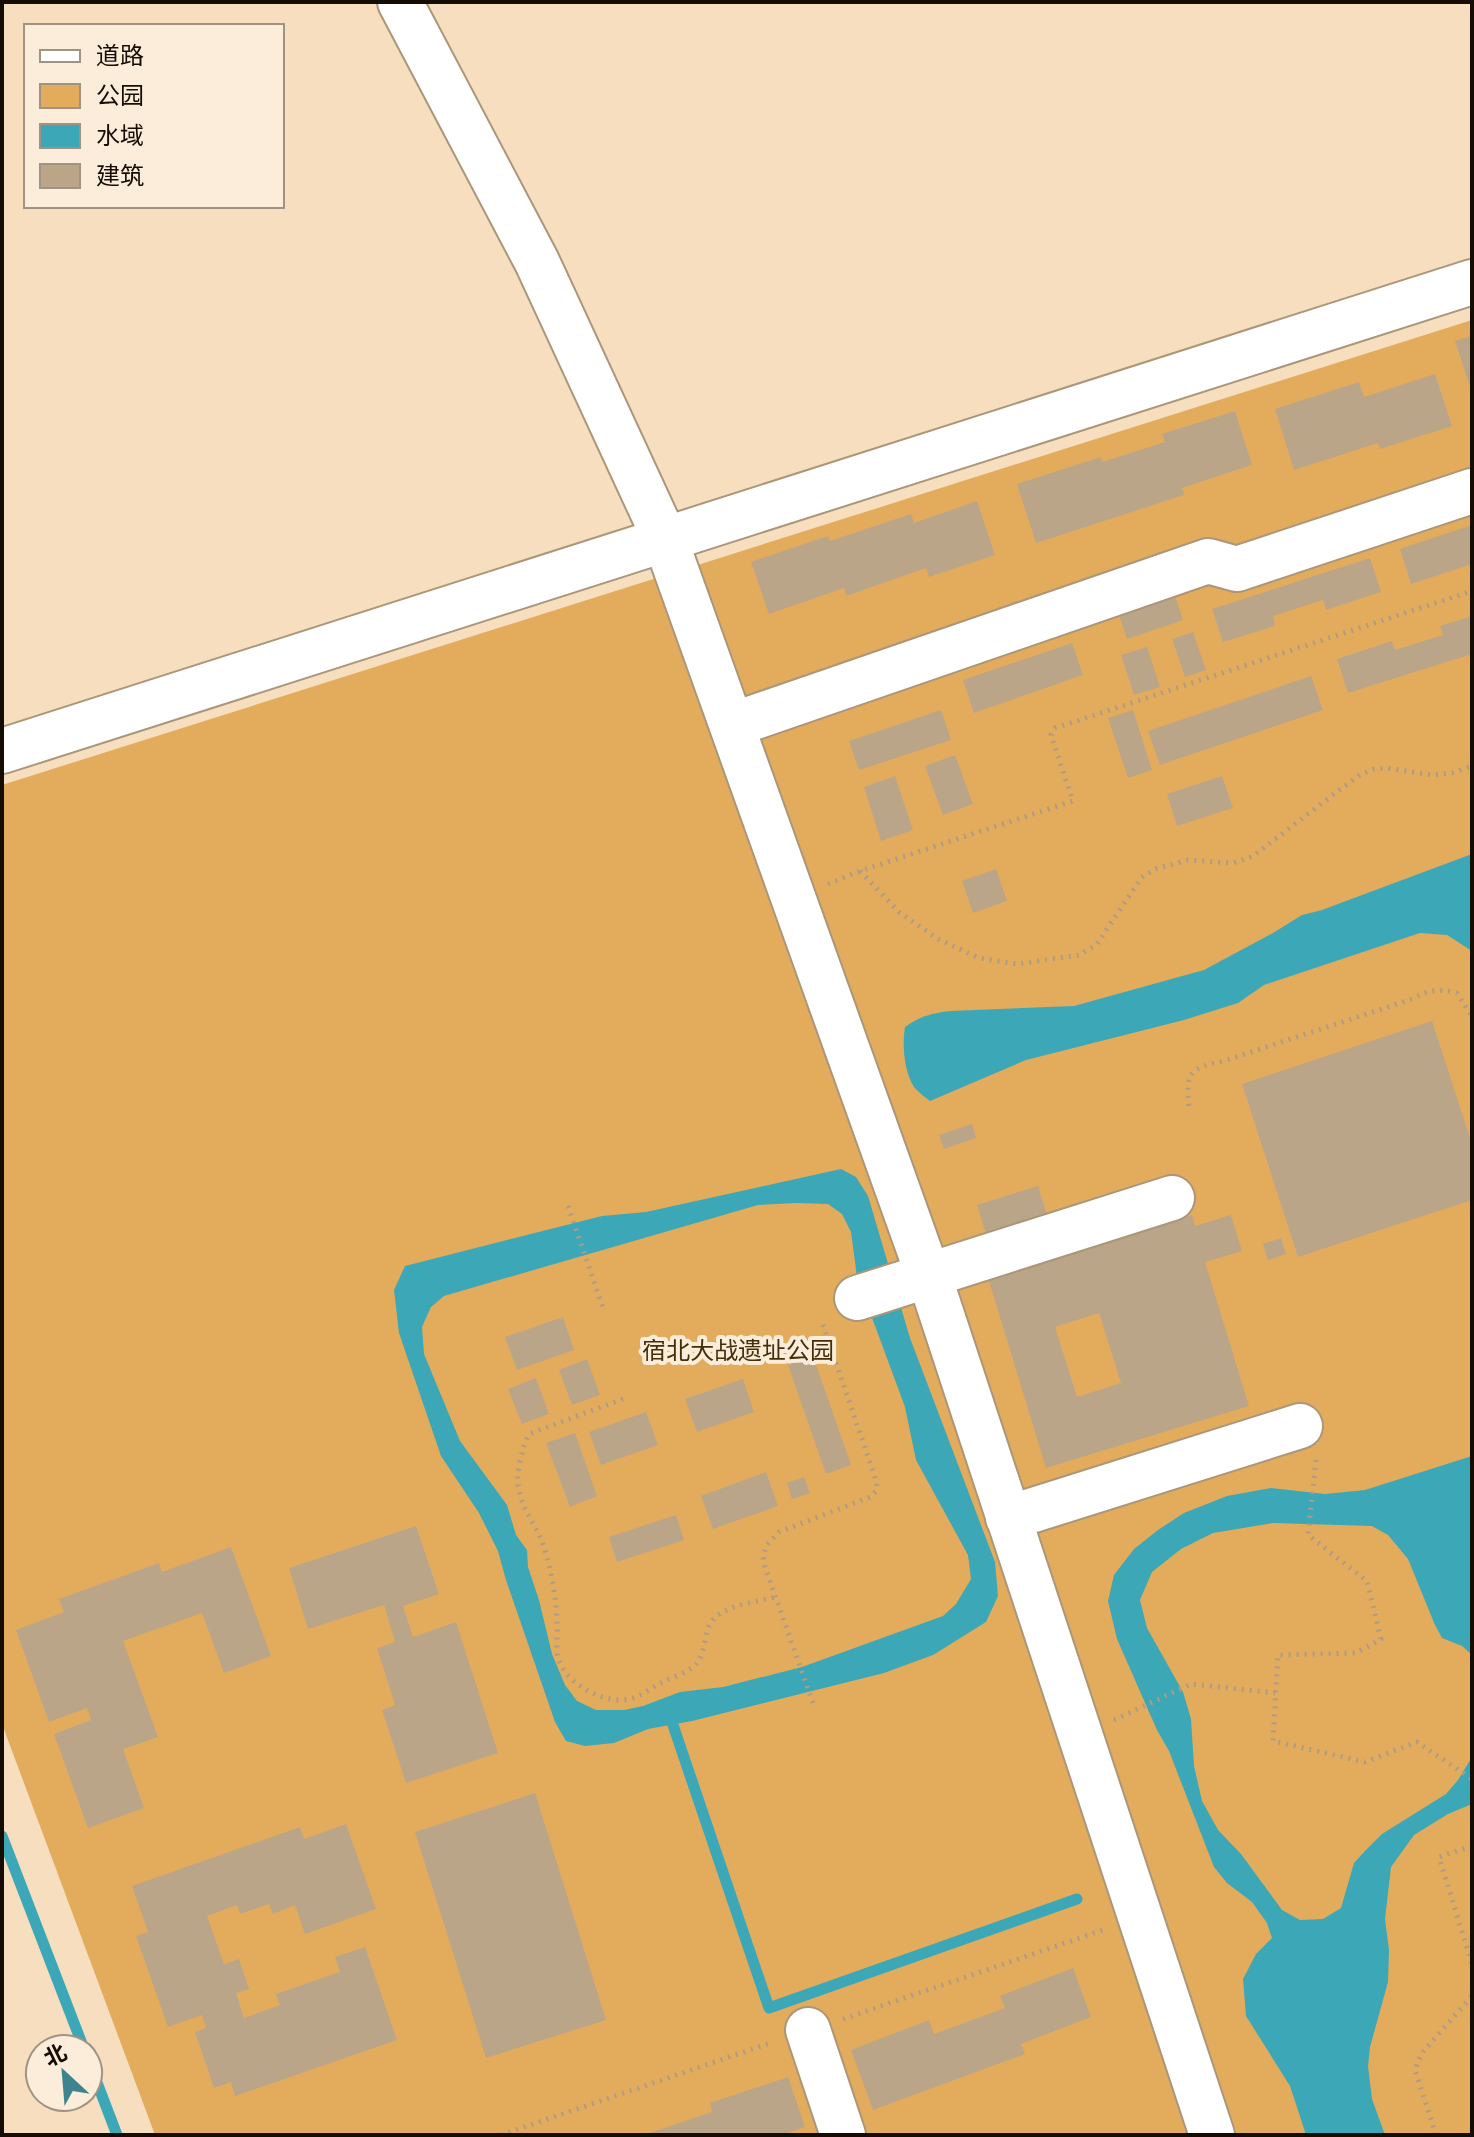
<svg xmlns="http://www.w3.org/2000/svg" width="1474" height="2137" viewBox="0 0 1474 2137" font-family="'Archivo Narrow','Noto Sans SC',sans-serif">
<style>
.green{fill:#e3ac5d}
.water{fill:#3ba7b7;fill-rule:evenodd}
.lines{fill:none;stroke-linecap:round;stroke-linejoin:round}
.stream{stroke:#3ba7b7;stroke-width:11}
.building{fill:#bba588;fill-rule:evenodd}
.minor-casing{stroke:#ac9679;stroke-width:48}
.path{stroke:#af9c84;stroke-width:5;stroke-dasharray:2 6;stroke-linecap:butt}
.minor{stroke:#fff;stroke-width:44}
.labels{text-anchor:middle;stroke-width:8;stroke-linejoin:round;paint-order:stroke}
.park-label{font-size:24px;fill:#452e08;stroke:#fbedda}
</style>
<rect width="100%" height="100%" fill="#f6debf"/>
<!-- green -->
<polygon class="green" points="1472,320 1472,2135 155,2135 2,1724 2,785"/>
<!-- water -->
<g class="water">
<path d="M1472,854v97l-25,-16 -27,-2 -156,52 -26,18 -54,17 -158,40 -96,41c-5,-4 -12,-9 -16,-14 -10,-16 -12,-42 -9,-60 15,-11 28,-14 46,-16l123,-5 130,-36 69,-37 29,-18 20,-5z"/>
<path d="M841,1169l15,8 12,19 42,142 85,224 3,34 -12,26 -53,33 -49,18 -192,48 -44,8 -34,14 -29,3 -19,-5 -11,-19 -49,-142 -8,-29 -19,-38 -38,-57 -42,-123 -5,-43 11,-24 197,-50 44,-4zM796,1203l32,1 14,10 9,18 6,45 48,130 11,53 52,95 3,24 -15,25 -13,12 -141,51 -79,20 -43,5 -37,14 -19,4h-28l-19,-9 -12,-16 -13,-31 -13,-54 -11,-33 -1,-17 -11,-15 -9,-30 -47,-64 -36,-87 -2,-27 9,-20 13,-11 314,-91z"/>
<polygon points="1472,1456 1472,1655 1462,1646 1442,1638 1435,1625 1408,1559 1388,1535 1372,1526 1273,1523 1213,1533 1181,1549 1152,1572 1140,1600 1147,1628 1183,1692 1191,1719 1194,1766 1202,1801 1218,1830 1241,1854 1282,1910 1300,1920 1323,1919 1341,1908 1354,1863 1364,1852 1382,1834 1446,1794 1458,1780 1472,1757 1472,1804 1448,1814 1414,1835 1391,1867 1385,1919 1389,1950 1388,1982 1370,2047 1368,2066 1372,2099 1385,2135 1306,2135 1290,2086 1246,2016 1243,1979 1256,1954 1272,1938 1267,1923 1252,1902 1227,1883 1214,1867 1169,1751 1157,1730 1117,1639 1108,1601 1114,1575 1134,1549 1158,1530 1184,1513 1227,1496 1271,1488 1325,1494 1365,1490"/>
</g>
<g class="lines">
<!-- stream -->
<g class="stream">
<polyline points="673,1725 769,2008 1077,1899"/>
<polyline points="2,1836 84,2049"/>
<polyline points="88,2059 117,2135"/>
</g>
</g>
<!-- building -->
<g class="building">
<polygon points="1472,336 1472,390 1471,390 1455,341"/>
<polygon points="1435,374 1452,426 1380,449 1378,443 1294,470 1275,409 1359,382 1364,397"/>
<polygon points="1235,411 1252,465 1182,488 1184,495 1036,543 1017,484 1101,457 1102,462 1165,442 1162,434"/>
<polygon points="977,501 995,555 929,577 926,568 846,596 844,588 769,614 751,562 828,536 830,541 911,514 914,523"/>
<polygon points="1472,525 1472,564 1411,584 1400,549"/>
<polygon points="1370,558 1381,592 1326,610 1323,600 1273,616 1275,626 1223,642 1212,609"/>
<polygon points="1174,593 1183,620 1127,639 1118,611"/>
<polygon points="1472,616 1472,654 1348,693 1337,659 1392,641 1395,650 1443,635 1440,626"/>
<polygon points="1193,632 1206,670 1185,677 1172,639"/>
<polygon points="1072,643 1083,675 974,713 963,680"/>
<polygon points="1147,647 1160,687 1134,695 1121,655"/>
<polygon points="1311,676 1323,710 1160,765 1148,731"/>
<polygon points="941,710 951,740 859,770 849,741"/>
<polygon points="1133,710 1152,770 1128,778 1108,718"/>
<polygon points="955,755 973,804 943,815 925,766"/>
<polygon points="895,776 913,830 881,841 864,787"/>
<polygon points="1222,776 1233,808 1177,826 1167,794"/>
<polygon points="996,869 1007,901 973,913 962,881"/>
<polygon points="1432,1021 1472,1144 1472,1200 1298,1257 1242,1084"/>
<polygon points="972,1124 976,1138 944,1149 939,1135"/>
<polygon points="1038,1186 1049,1222 988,1241 977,1205"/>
<path d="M1192,1215l3,11 36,-11 11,36 -37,11 44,144 -203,62 -58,-190zM1099,1313l22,70 -44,14 -22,-70z"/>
<polygon points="1281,1238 1286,1254 1268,1260 1263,1244"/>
<polygon points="563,1317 574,1350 517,1370 505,1337"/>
<polygon points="813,1356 851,1465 826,1474 788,1365"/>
<polygon points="587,1359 600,1395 572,1405 559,1370"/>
<polygon points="536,1378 549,1414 522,1424 508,1389"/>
<polygon points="743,1379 754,1412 697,1432 685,1399"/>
<polygon points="646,1412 658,1445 601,1465 589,1432"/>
<polygon points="575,1433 597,1496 570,1507 546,1443"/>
<polygon points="766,1472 778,1506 713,1529 701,1496"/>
<polygon points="804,1477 810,1493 792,1499 787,1483"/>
<polygon points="676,1515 684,1540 617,1562 609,1537"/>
<polygon points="416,1526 439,1594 403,1606 413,1637 456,1622 498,1753 406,1783 382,1710 395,1705 377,1648 395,1642 384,1605 308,1629 289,1568"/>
<polygon points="231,1547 271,1656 224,1673 202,1613 123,1641 158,1737 123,1749 144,1808 88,1828 54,1734 91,1720 87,1708 49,1722 16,1630 64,1612 59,1599 159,1563 162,1572"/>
<polygon points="535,1793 606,2020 486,2058 415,1832"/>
<polygon points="346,1824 376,1909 305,1934 295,1905 273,1914 269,1904 240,1914 237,1905 207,1916 224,1964 239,1959 249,1989 236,1993 244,2018 280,2005 276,1994 340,1972 335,1957 365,1947 397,2040 235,2096 231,2082 214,2088 195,2032 206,2028 202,2015 168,2027 136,1936 148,1932 132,1886 300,1827 304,1839"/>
<polygon points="1073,1968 1091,2017 1021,2044 1025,2054 873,2110 851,2050 929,2020 934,2034 1005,2008 1000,1996"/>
<polygon points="788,2077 805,2127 782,2135 644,2135 712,2112 710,2103"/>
</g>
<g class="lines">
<defs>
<g id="minor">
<polyline points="400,2 537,262 665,539 936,1297 1212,2135"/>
<polyline points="732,725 1208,561 1237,569 1472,491"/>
<polyline points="2,751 1472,282"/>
<polyline points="857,1298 1172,1198"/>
<polyline points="1008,1518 1300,1426"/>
<polyline points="808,2030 843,2135"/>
</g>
</defs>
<!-- minor casing -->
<use href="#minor" class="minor-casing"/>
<!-- path -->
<g class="path">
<polyline points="860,871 899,912 938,939 979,958 1017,964 1080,955 1097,944 1141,878 1155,869 1188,860 1233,863 1253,856 1342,788 1360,775 1374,769 1387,768 1432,775 1452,773 1472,766"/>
<polyline points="828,884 860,871 1073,801 1051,735 1055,728 1472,591"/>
<path d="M1189,1106c-4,-35 2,-38 35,-45l188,-62c16,-9 27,-11 45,-6l15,24"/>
<polyline points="568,1206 603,1308"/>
<path d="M623,1399l-92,34c-7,8 -8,17 -11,28 -9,39 12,53 24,86 7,21 13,55 13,78 1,12 -2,25 2,36 10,25 45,43 71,38 12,-3 22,-12 33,-17 11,-6 29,-10 36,-22 8,-13 4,-34 18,-44 15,-12 40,-14 58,-19"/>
<polyline points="1316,1460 1308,1535 1367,1581 1381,1639 1356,1653 1278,1655 1273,1741 1365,1762 1417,1742 1472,1779"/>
<polyline points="813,1703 765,1567 763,1556 767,1545 779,1532 870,1497 876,1491 877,1483 822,1322"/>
<polyline points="1114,1720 1191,1684 1275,1693"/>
<polyline points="1472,1846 1439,1857 1472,1964"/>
<polyline points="843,2019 1106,1929"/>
<polyline points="501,2135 773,2042"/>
<polyline points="1436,2135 1415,2070 1421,2054 1472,1996"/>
</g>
<!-- minor -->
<use href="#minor" class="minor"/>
</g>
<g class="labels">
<!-- park labels -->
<g class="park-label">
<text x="738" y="1359">宿北大战遗址公园</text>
</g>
</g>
<!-- border -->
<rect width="1474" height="2137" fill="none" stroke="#150d04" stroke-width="8"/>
<!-- legend -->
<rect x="24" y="24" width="260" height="184" fill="#fbedda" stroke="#9f9384" stroke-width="2"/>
<rect x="40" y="50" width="40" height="12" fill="#ffffff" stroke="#9f9384" stroke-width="2"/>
<text x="96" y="64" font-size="24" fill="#150d04">道路</text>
<rect x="40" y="84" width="40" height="24" fill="#e3ac5d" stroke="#9f9384" stroke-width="2"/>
<text x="96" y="104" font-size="24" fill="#150d04">公园</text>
<rect x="40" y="124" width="40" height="24" fill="#3ba7b7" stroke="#9f9384" stroke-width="2"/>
<text x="96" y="144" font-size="24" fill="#150d04">水域</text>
<rect x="40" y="164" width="40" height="24" fill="#bba588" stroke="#9f9384" stroke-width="2"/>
<text x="96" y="184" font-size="24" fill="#150d04">建筑</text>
<!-- north arrow -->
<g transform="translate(64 2073) rotate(334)"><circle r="38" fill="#fbedda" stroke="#9f9384" stroke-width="2"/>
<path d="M0-6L14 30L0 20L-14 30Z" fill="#3e848f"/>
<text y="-12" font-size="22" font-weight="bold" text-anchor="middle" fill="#150d04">北</text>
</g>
</svg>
